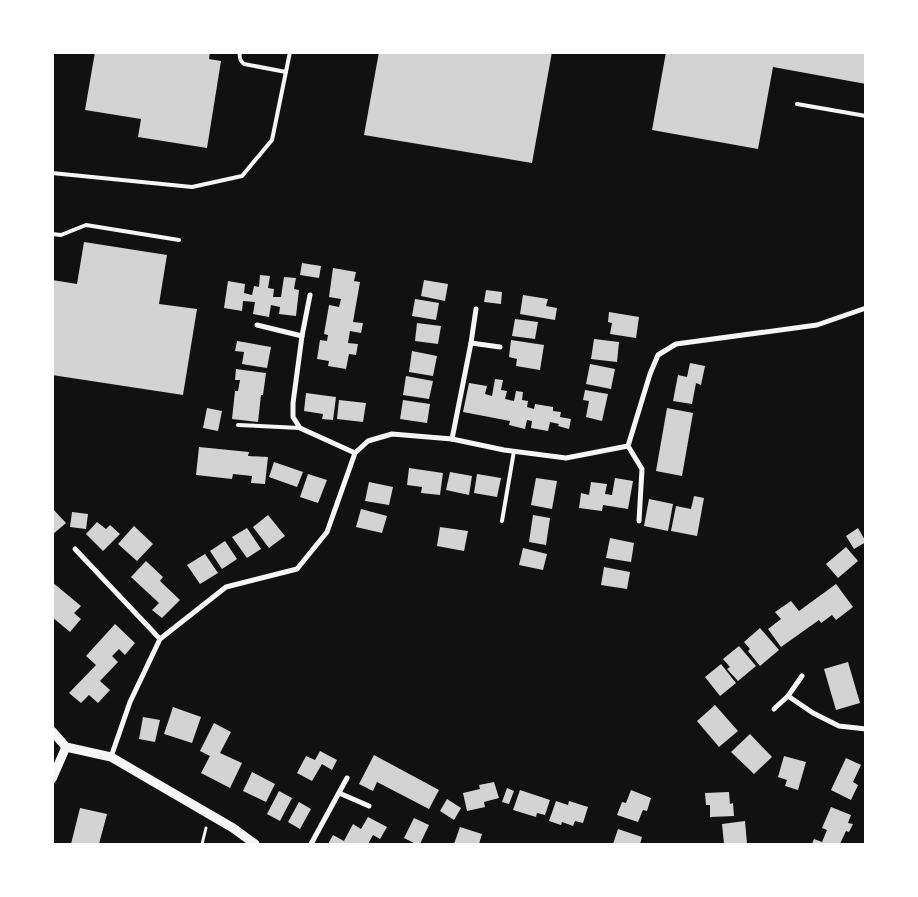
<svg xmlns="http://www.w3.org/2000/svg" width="918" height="897" viewBox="0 0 918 897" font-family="'Exo 2',sans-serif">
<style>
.building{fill:#d3d3d3}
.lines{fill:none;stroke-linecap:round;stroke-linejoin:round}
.path{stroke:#f5f5f5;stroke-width:3}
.service{stroke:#f5f5f5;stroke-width:4}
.minor{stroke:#f5f5f5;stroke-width:5}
.tertiary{stroke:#f5f5f5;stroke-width:9}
</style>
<rect width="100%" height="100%" fill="#111"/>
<!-- building -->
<g class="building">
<polygon points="95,52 210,52 209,59 221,61 207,148 138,137 141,119 85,110"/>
<polygon points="379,52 552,52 532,163 364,135"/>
<polygon points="666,52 866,52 866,84 773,67 758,149 652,130"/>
<polygon points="84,242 167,255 159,304 197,309 183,395 52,375 52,280 77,284"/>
<polygon points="302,263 321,266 319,278 300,275"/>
<polygon points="333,268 356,272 354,281 360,282 353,322 363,323 361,333 350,331 348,343 358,344 356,355 349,354 346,369 328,366 329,361 317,359 320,340 327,341 328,335 324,334 329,305 339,307 341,299 329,297"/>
<polygon points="260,275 270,276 268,288 274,289 273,297 281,297 284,277 296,278 294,289 299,290 296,316 279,314 280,307 271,305 269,317 253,314 255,302 243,301 242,311 224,308 228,281 245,284 244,293 252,295 254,286 259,287"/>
<polygon points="424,280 448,284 445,301 421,296"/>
<polygon points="486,290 502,292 501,304 484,302"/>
<polygon points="523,295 548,299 546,306 557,308 555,320 520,314"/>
<polygon points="415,299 439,303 436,320 412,316"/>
<polygon points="609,312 639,317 636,338 610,334 612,323 608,322"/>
<polygon points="515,319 538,322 535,339 512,336"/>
<polygon points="417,323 441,326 438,344 415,341"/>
<polygon points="594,339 619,342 617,362 591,359"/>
<polygon points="511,340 544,345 540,370 516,366 517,359 509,357"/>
<polygon points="237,341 271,347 267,368 242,364 244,352 235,351"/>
<polygon points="412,351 437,356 433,376 409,372"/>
<polygon points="690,363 705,366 701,385 696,383 692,404 673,401 678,375 687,377"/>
<polygon points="590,364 615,369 611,389 586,384"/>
<polygon points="236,369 266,373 263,395 261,395 258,422 232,419 235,391 238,391 240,380 235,380"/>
<polygon points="406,376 433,381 429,399 403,395"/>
<polygon points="495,379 503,380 501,390 507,391 505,399 514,401 516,391 523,392 522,400 528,401 527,407 534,409 535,404 553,407 553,411 561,412 560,417 571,419 569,429 558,426 559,424 550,422 548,431 531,428 532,421 527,420 525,429 509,425 510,421 463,412 469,383 487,386 485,394 492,396"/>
<polygon points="585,390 608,394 602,421 586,417 589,401 583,400"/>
<polygon points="306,393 336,397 333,420 322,419 323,414 304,411"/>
<polygon points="339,400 366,403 363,422 337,419"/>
<polygon points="403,400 430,404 427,423 400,419"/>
<polygon points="207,408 222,411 218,431 203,428"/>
<polygon points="667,408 693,413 682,476 656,471"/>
<polygon points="199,447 249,452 248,456 268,457 265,484 251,483 252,476 233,474 232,479 196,475"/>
<polygon points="274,462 303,472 297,487 269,477"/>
<polygon points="409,468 443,473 440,495 421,493 422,487 407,485"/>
<polygon points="450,472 472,476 469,495 446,490"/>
<polygon points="308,474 327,480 318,503 300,497"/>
<polygon points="477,474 501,478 497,497 474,493"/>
<polygon points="536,478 557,481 552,509 531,505"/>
<polygon points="615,478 633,481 628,509 603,505 602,511 579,508 581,493 589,495 591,482 607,484 605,494 612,495"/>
<polygon points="369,482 393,487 389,505 365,501"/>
<polygon points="694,496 704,498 697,536 671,531 676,506 691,509"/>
<polygon points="649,499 673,504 668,531 644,526"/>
<polygon points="52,508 66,523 52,535"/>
<polygon points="361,509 387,516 382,533 356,527"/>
<polygon points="72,512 88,514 86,529 70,527"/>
<polygon points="268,515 285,536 269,548 253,527"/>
<polygon points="533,515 550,518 546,545 529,542"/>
<polygon points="97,522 106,529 110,525 120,534 103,551 86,534"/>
<polygon points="134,526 153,544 137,561 118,544"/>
<polygon points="440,527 468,531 464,551 437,546"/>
<polygon points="247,528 261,549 247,558 232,537"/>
<polygon points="858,528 866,542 854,549 846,536"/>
<polygon points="610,538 634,543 631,562 606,558"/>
<polygon points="225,541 237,559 222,569 210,551"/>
<polygon points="846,547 858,561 838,578 826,564"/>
<polygon points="523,548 547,554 543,570 519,565"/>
<polygon points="205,554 218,573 200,584 187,565"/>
<polygon points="146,561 163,577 160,581 180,600 162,618 152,610 159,603 131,577"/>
<polygon points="604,567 630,572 627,589 601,585"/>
<polygon points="52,582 81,606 74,613 81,619 70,632 52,617"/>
<polygon points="836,584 853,607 836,620 832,615 821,623 819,620 781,647 768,629 781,619 775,612 791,601 799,611"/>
<polygon points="115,624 135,643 125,655 119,649 112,656 118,662 100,681 110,690 98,703 89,695 81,703 69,693 96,665 86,656"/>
<polygon points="760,628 779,650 760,666 748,651 750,649 744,642"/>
<polygon points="739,646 756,666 738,681 727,669 730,667 723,659"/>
<polygon points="848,662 860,703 836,710 824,669"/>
<polygon points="721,664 736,683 720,696 705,677"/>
<polygon points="715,705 738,731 719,747 697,721"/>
<polygon points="173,707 201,717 192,743 164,734"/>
<polygon points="143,717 160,720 155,742 139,739"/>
<polygon points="214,723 231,732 220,753 242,763 230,788 201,773 210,756 200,751"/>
<polygon points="750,734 772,757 754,774 731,752"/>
<polygon points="320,751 337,760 332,770 322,764 312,781 297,773 306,756 315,760"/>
<polygon points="374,755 439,790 429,809 377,782 373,791 359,784"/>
<polygon points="784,756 806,762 798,790 785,786 787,780 778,777"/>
<polygon points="846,758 861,765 853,782 858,785 851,800 831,790"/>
<polygon points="252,772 275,784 266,802 243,791"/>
<polygon points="494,782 499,798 484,802 485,807 467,811 463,793 480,789 479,785"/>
<polygon points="507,788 514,791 509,804 502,802"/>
<polygon points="520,790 550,800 545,815 537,813 536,817 513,810"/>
<polygon points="631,790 651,798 647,811 643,810 638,822 617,815 622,802 626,803"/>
<polygon points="279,791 292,798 280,821 267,814"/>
<polygon points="729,792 730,804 733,803 734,816 710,817 710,805 706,805 705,793"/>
<polygon points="447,799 461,808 454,820 440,811"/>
<polygon points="556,801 568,805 569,801 588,807 583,823 575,821 573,826 562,822 561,825 549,821"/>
<polygon points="299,802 311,809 300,829 288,822"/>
<polygon points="831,807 851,815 848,823 853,824 849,832 846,831 840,844 812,844 814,839 822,842 827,830 822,828"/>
<polygon points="80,808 107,814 99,844 71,844"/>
<polygon points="368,817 387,827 380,839 373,835 368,844 364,844 361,843 360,844 328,844 333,835 344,841 353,824 361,829"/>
<polygon points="414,818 429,825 420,844 416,844 404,838"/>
<polygon points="745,821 747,844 724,844 722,824"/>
<polygon points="460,827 482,834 479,844 454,844"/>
<polygon points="618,829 642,837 640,844 613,844"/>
</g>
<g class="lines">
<!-- path -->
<polyline class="path" points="202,844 206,828"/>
<!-- service -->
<g class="service">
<path d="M240,52c-1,6 0,9 4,12l42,8"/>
<polyline points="797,104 866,116"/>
<polyline points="52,173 192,187 242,176 272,140 290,52"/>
<polyline points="52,234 61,235 86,225 179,240"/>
<polyline points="238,425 300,428"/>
<polyline points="502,521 514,451"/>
</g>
<!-- minor -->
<g class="minor">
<polyline points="310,295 302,336 293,403 293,417 300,428 355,453"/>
<polyline points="257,325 302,336"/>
<polyline points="471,343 500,347"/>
<polyline points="452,439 471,343 476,309"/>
<polyline points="628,446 642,469 639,521"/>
<polyline points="75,549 160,639"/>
<polyline points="802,676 788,696 813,713 839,726 866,729"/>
<polyline points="774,709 788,696"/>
<polyline points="111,757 130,702 160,639 226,587 297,569 327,532 355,453 368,441 392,434 452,439 504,450 566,458 628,446 650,374 658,355 676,344 817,325 866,308"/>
<polyline points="339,793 369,806"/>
<polyline points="311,844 347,778"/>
</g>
<!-- tertiary -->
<g class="tertiary">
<polyline points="52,731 66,747"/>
<polyline points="66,747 111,757 233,828 255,844"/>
<polyline points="52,779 66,747"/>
</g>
</g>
<!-- border -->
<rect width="918" height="897" fill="none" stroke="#ffffff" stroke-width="108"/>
</svg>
